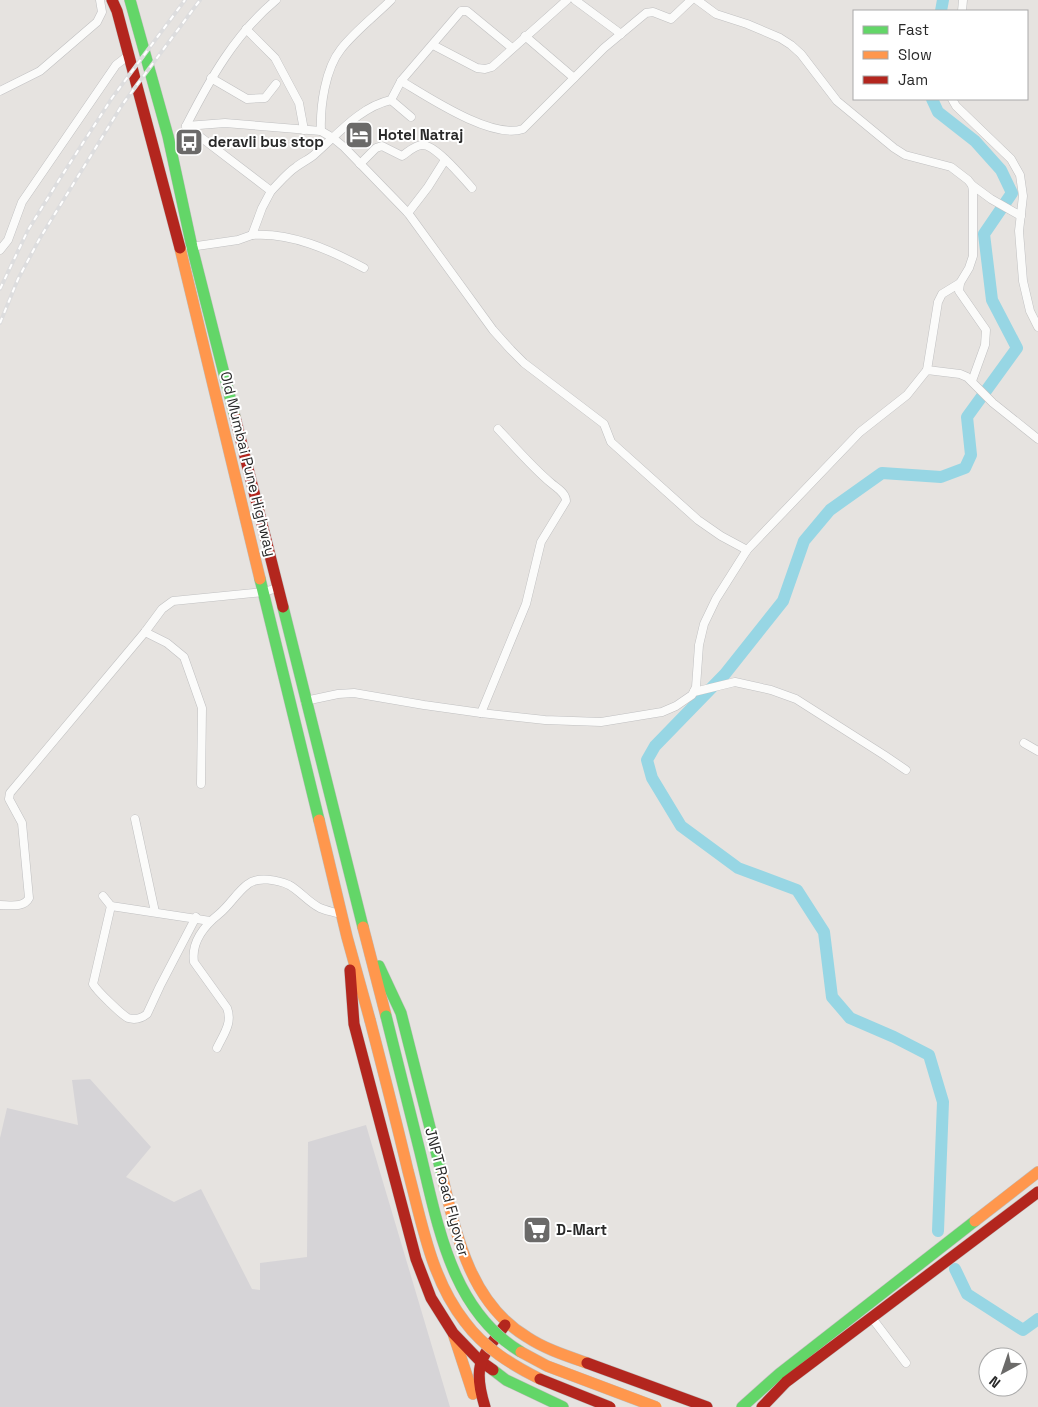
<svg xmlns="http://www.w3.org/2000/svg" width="1038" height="1407" viewBox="0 0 1038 1407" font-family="'Space Grotesk',sans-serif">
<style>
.industrial{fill:#d6d4d7}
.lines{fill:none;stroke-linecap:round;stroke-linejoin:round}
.river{stroke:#97d6e4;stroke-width:12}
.street-casing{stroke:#c0c0c1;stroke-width:9}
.fast-casing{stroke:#bfbebd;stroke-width:12}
.slow-casing{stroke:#bfbebd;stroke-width:12}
.jam-casing{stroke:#bfbebd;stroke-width:12}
.street{stroke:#fbfbfa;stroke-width:8}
.fast{stroke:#63d668;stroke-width:11}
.slow{stroke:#ff974d;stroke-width:11}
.jam{stroke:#b3261e;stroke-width:11}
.rail-casing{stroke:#ddddde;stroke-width:4}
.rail{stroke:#fff;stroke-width:2;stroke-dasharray:5.5;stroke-linecap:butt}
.fast-bridge-casing{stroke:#bfbebd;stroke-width:12;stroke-linecap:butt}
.slow-bridge-casing{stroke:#bfbebd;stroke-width:12;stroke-linecap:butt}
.jam-bridge-casing{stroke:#bfbebd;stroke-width:12;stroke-linecap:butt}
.fast-bridge{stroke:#63d668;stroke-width:11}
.slow-bridge{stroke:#ff974d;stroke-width:11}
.jam-bridge{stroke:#b3261e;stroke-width:11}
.labels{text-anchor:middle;stroke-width:4;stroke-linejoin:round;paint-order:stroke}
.poi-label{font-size:15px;font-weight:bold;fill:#292929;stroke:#fff;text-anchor:start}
.street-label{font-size:15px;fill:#292929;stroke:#fff}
</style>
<rect width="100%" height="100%" fill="#e6e3e0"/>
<!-- industrial -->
<polygon class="industrial" points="90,1079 151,1147 126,1177 174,1202 201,1189 252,1289 260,1290 260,1263 307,1257 308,1142 366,1125 450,1407 0,1407 0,1138 7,1108 78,1125 72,1080"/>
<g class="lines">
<!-- river -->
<g class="river">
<polyline points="941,11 943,0"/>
<polyline points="932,99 938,112 975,141 1001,170 1012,193 984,234 992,300 1017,348 967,417 971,455 965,468 941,477 882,473 830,510 804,541 783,601 725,674 655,746 647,760 652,778 681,826 738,868 797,890 824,932 832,997 850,1018 894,1037 929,1055 943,1102 938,1231"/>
<polyline points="955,1269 967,1294 1023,1330 1038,1319"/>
</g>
<defs>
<g id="street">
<polyline points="575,0 621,34"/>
<polyline points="697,0 716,14 747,24 780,38 791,45 801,54 837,101 894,148 905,155 951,167 968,180 972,185 973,191 973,256 969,268 960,283 959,291 986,330 985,345 972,381"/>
<polyline points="962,11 963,0"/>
<polyline points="246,29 275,58 299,103 304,130"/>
<polyline points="525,36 574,78"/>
<polyline points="433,45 477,68 485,69 492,67 567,0"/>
<path d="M512,48l-45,-37h-6l-60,70 -10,19c-31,7 -53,34 -76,54 -5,5 -13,8 -19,13 -9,6 -17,16 -25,24l-85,-65 39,-3 96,8 12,7 11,9 64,66 85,117 18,20 13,13 80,61 7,18 87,78 23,16 26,14"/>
<polyline points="211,78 247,99 265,98 276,84"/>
<path d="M401,81c27,16 91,59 122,48l81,-81 42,-35 7,-1 18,7 20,-19"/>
<polyline points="0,91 40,71 97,22 102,12 100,0"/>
<polyline points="952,99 956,106 1011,159 1020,175 1023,196 1019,231 1023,281 1030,311 1038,327"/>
<polyline points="391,100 411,117"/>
<path d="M186,126c24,-47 49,-92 90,-126"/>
<path d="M321,131c-1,-24 4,-62 20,-82 14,-18 34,-33 50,-49"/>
<path d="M360,164l16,-16 6,-2 20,10c6,-4 13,-11 20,-11 13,-1 41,33 50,43"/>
<polyline points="972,185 991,199 1021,216"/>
<polyline points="408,213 428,187 445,160"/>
<path d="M252,235c39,-3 78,15 112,33"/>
<polyline points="190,247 238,240 252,235 262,208 271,191"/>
<polyline points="0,250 8,240 22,202 116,65 129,55"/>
<polyline points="927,370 938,302 942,294 960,283"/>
<polyline points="145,632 167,643 184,657 202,708 201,784"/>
<polyline points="694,692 735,682 771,690 796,699 884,755 906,770"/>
<polyline points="305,701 338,694 354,693 424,705 481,713 545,720 601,722 662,712 676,706 692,695 696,687 699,645 704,624 716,599 747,550 860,432 907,395 927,370 960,374 967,377 993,403 1038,439"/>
<path d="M481,713l45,-109 15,-62 25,-41c0,-8 -9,-13 -15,-18 -19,-16 -36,-36 -53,-54"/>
<polyline points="1024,743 1038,751"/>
<polyline points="135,819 155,912"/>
<polyline points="103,896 111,906 210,921"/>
<path d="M0,905c10,0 24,3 29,-7l-7,-75 -13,-24 1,-6 135,-161 17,-23 11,-8 91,-9 13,-4"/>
<path d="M111,906l-18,78c4,7 29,31 35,34 7,2 14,0 19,-4l13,-28 36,-69"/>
<path d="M217,1048c6,-13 16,-25 10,-40l-33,-46c-3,-20 10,-36 25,-48 11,-9 18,-22 29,-30 10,-8 30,-4 41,1 11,6 19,17 31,23 7,3 15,4 22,7"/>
<polyline points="872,1318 906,1363"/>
</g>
<g id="fast">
<polyline points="130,0 168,136 192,247 235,417"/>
<polyline points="260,579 319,820"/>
<polyline points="283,607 363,927"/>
<polyline points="379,966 401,1013 442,1175"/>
<polyline points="493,1370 506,1380 563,1407"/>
<polyline points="742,1407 779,1374 975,1221"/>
</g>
<g id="slow">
<polyline points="180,248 260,579"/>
<polyline points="319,820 347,937 370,1020"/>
<polyline points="363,927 386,1016"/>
<path d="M442,1175c14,59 28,128 85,162 18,12 40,19 60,26"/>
<polyline points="975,1221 1038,1172"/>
<polyline points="454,1336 473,1394"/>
</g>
<g id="jam">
<polyline points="112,0 117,11 180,248"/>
<polyline points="235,417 283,607"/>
<polyline points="350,970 354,1024 416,1259 431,1298 453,1333 479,1360 493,1370"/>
<polyline points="587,1363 707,1407"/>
<path d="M485,1407c-13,-42 -4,-49 20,-82"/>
<polyline points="762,1407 786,1382 1038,1192"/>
</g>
</defs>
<!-- street casing -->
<use href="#street" class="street-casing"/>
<!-- fast casing -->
<use href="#fast" class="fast-casing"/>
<!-- slow casing -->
<use href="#slow" class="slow-casing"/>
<!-- jam casing -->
<use href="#jam" class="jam-casing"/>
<!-- street -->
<use href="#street" class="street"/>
<!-- fast -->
<use href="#fast" class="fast"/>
<!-- slow -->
<use href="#slow" class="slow"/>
<!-- jam -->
<use href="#jam" class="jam"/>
<defs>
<g id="rail">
<polyline points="0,289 28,230 59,180 112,98 185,0"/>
<polyline points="0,323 18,279 40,238 122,105 200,0"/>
</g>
</defs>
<!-- rail casing -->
<use href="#rail" class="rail-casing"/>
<!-- rail -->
<use href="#rail" class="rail"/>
<defs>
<path id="fast-bridge" d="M386,1016c11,45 23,91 34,136 18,73 31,158 101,200"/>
<g id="slow-bridge">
<path d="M370,1020c13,50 26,100 38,151 14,52 23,108 57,151 19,26 47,43 75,57"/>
<polyline points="521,1352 547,1366 656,1407"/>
</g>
<polyline id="jam-bridge" points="540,1379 610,1407"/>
</defs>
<!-- fast-bridge casing -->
<use href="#fast-bridge" class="fast-bridge-casing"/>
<!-- slow-bridge casing -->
<use href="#slow-bridge" class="slow-bridge-casing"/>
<!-- jam-bridge casing -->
<use href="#jam-bridge" class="jam-bridge-casing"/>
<!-- fast-bridge -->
<use href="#fast-bridge" class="fast-bridge"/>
<!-- slow-bridge -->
<use href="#slow-bridge" class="slow-bridge"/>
<!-- jam-bridge -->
<use href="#jam-bridge" class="jam-bridge"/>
</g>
<!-- icons -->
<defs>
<symbol id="hotel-square" viewBox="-11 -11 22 22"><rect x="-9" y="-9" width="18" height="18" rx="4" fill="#6b6a69" stroke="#fff"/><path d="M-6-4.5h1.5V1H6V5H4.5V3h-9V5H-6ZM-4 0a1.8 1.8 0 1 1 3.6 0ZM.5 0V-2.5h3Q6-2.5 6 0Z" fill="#fff"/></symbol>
<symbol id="bus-square" viewBox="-11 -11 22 22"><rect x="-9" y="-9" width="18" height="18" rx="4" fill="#6b6a69" stroke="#fff"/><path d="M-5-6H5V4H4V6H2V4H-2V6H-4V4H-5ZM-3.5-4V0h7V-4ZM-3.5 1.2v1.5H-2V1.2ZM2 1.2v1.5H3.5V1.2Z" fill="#fff"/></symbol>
<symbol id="supermarket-square" viewBox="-11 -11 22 22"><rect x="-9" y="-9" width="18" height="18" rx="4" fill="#6b6a69" stroke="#fff"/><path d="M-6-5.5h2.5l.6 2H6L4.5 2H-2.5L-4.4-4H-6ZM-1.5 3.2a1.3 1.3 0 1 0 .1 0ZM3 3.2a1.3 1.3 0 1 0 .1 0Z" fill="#fff"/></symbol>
</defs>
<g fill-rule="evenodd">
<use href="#hotel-square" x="343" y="119" width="32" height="32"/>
<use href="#bus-square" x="173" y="126" width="32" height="32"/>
<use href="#supermarket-square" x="521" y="1214" width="32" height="32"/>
</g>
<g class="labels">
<!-- poi labels -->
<g class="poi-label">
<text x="378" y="140">Hotel Natraj</text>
<text x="208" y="147">deravli bus stop</text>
<text x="556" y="1235">D-Mart</text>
</g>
<!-- street labels -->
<g class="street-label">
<text transform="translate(248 464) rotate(76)" y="5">Old Mumbai Pune Highway</text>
<text transform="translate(447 1192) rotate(75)" y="5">JNPT Road Flyover</text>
</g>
</g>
<!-- legend -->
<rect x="853" y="10" width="175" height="90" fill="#ffffff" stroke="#a9a9a9"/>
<rect x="863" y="26" width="25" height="8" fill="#63d668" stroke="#a9a9a9"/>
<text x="898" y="35" font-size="15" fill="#292929">Fast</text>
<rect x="863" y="51" width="25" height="8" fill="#ff974d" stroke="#a9a9a9"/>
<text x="898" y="60" font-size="15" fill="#292929">Slow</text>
<rect x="863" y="76" width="25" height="8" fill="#b3261e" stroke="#a9a9a9"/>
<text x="898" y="85" font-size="15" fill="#292929">Jam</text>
<!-- north arrow -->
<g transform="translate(1003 1372) rotate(220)"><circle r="24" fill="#ffffff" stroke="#a9a9a9"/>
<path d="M0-4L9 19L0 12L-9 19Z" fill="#6b6a69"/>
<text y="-8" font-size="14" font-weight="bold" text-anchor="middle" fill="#292929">N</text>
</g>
</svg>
